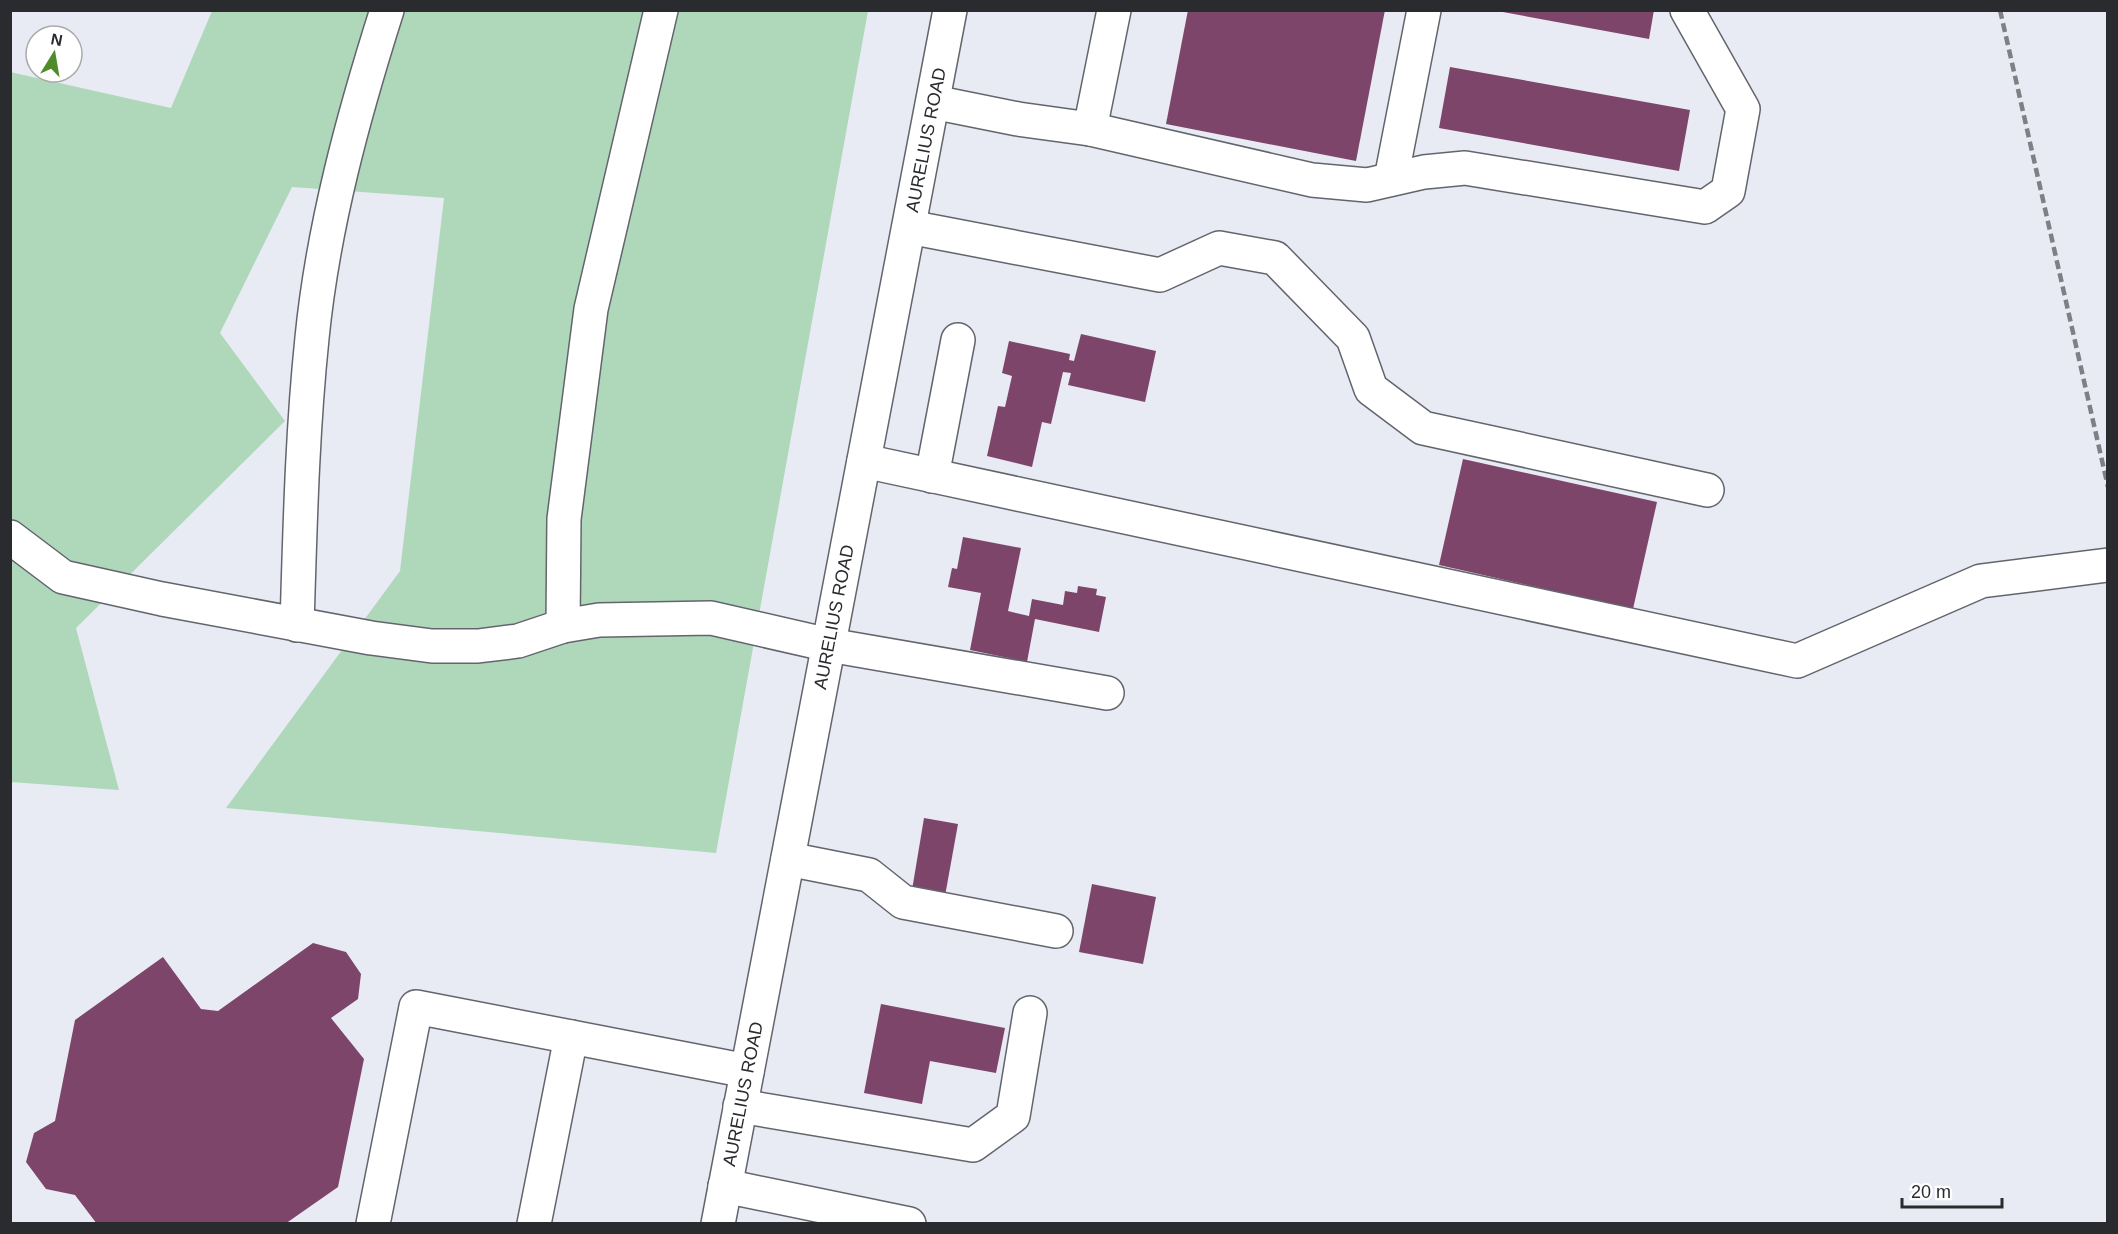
<svg xmlns="http://www.w3.org/2000/svg" width="2118" height="1234" viewBox="0 0 2118 1234" font-family="Helvetica,sans-serif">
<style>
.green{fill:#afd8bb}
.building{fill:#7e456b}
.lines{fill:none;stroke-linecap:round;stroke-linejoin:round}
.minor-casing{stroke:#62656c;stroke-width:36}
.minor{stroke:#fff;stroke-width:33}
.rail{stroke:#7e8085;stroke-width:4.5;stroke-dasharray:9 4.5;stroke-linecap:butt}
.labels{text-anchor:middle;stroke-width:6;stroke-linejoin:round;paint-order:stroke}
.street-label{font-size:18px;fill:#2a2b2e;stroke:#fff}
</style>
<rect width="100%" height="100%" fill="#e8ebf3"/>
<!-- green -->
<polygon class="green" points="212,11 868,11 716,853 226,808 400,571 444,198 292,187 220,333 285,421 76,628 119,790 11,782 10,72 171,108"/>
<!-- building -->
<g class="building">
<polygon points="1188,10 1385,10 1356,161 1166,124"/>
<polygon points="1492,10 1654,10 1649,39"/>
<polygon points="1450,67 1690,110 1679,171 1439,128"/>
<polygon points="1081,334 1156,351 1145,402 1068,385 1071,373 1063,372 1051,424 1042,422 1032,467 987,456 998,406 1005,407 1012,376 1002,373 1009,341 1070,354 1069,360 1074,361"/>
<polygon points="1463,459 1657,502 1633,609 1439,565"/>
<polygon points="963,537 1021,548 1008,611 1029,616 1032,599 1063,605 1065,591 1077,593 1078,586 1097,589 1096,595 1106,597 1099,632 1035,619 1027,662 970,650 981,593 948,587 952,568 957,569"/>
<polygon points="924,818 958,824 945,896 912,890"/>
<polygon points="1092,884 1156,897 1143,964 1079,952"/>
<polygon points="313,943 346,952 361,974 358,999 331,1018 364,1059 338,1187 285,1224 97,1224 75,1195 46,1189 26,1162 34,1133 55,1121 75,1020 163,957 201,1009 218,1011"/>
<polygon points="881,1004 1005,1028 996,1073 930,1061 922,1104 864,1093"/>
</g>
<g class="lines">
<defs>
<g id="minor">
<polyline points="933,102 1018,119 1090,129 1114,10"/>
<polyline points="1090,129 1312,180 1367,185 1424,172 1465,168 1705,207 1728,191 1743,109 1687,10"/>
<polyline points="1391,179 1424,10"/>
<polyline points="909,227 1160,275 1219,248 1275,258 1353,338 1371,389 1423,428 1707,490"/>
<polyline points="864,461 1797,661 1981,581 2108,565"/>
<polyline points="932,476 958,340"/>
<polyline points="10,537 63,577 162,599 371,638 432,646 478,646 518,641 563,626 599,620 711,618 829,645 1107,693"/>
<path d="M297,625c3,-96 5,-191 15,-287 11,-111 41,-221 75,-328"/>
<polyline points="563,626 564,519 591,309 661,10"/>
<polyline points="788,859 869,875 903,902 1056,931"/>
<polyline points="740,1106 973,1145 1013,1116 1030,1013"/>
<polyline points="725,1186 909,1224"/>
<polyline points="373,1224 416,1007 747,1071"/>
<polyline points="534,1224 571,1037"/>
<polyline points="718,1224 950,10"/>
</g>
</defs>
<!-- minor casing -->
<use href="#minor" class="minor-casing"/>
<!-- minor -->
<use href="#minor" class="minor"/>
<!-- rail -->
<polyline class="rail" points="2000,10 2108,487"/>
</g>
<g class="labels">
<!-- street labels -->
<g class="street-label">
<text transform="translate(926 140) rotate(-79)" y="6">AURELIUS ROAD</text>
<text transform="translate(834 617) rotate(-79)" y="6">AURELIUS ROAD</text>
<text transform="translate(743 1094) rotate(-79)" y="6">AURELIUS ROAD</text>
</g>
</g>
<!-- border -->
<rect width="2118" height="1234" fill="none" stroke="#2a2b2e" stroke-width="24"/>
<!-- north arrow -->
<g transform="translate(54 54) rotate(11)"><circle r="28" fill="#ffffff" stroke="#aaaaab" stroke-width="1.5"/>
<path d="M0-4.5L10 22L0 15L-10 22Z" fill="#4f8b29"/>
<text y="-9" font-size="16" font-weight="bold" text-anchor="middle" fill="#2a2b2e">N</text>
</g>
<!-- scale -->
<path d="M1902 1198v9h100v-9" fill="none" stroke="#2a2b2e" stroke-width="3"/>
<text x="1911" y="1198" font-size="18" fill="#2a2b2e" stroke="#ffffff" stroke-width="4.5" paint-order="stroke">20 m</text>
</svg>
